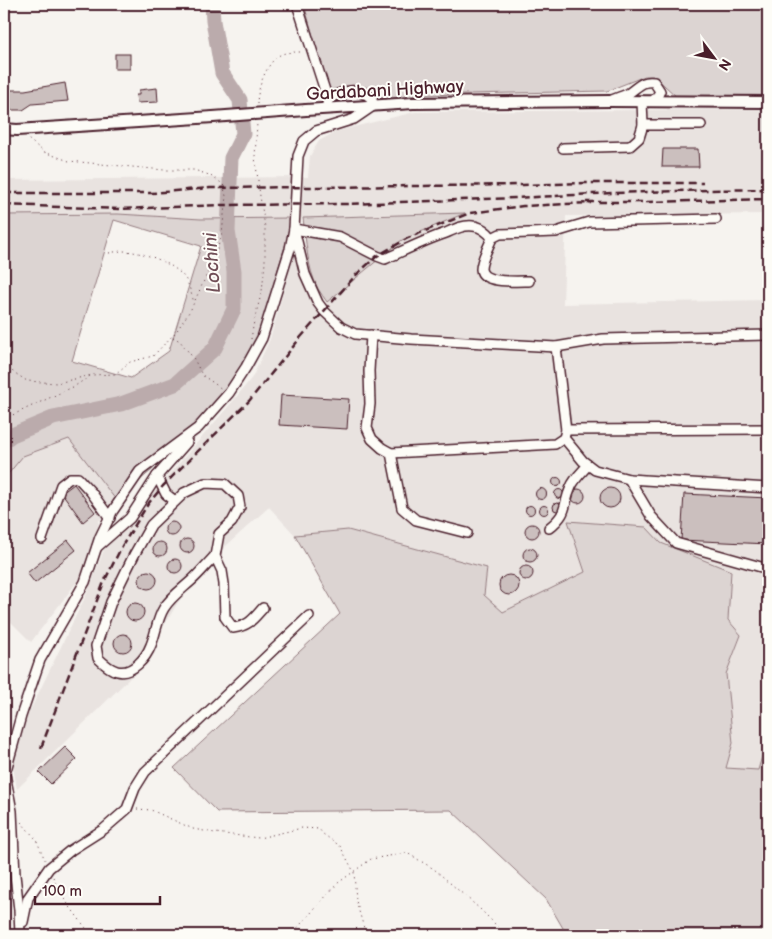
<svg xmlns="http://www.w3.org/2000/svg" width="772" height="939" viewBox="0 0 772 939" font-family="'Balsamiq Sans',sans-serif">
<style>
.built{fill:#e9e3e0}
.green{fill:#dcd4d2;stroke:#937a7e;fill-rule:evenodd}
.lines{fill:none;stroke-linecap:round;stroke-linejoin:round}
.river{stroke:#bbabac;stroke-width:15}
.building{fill:#cbbfbe;stroke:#4a1f2b}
.minor-casing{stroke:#4a1f2b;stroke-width:12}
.major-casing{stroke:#4a1f2b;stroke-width:14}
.path{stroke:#4a1f2b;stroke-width:1;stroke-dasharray:1 4;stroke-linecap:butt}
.minor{stroke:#fdfcf7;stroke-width:9}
.major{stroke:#fdfcf7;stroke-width:10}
.rail{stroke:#4a1f2b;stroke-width:2.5;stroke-dasharray:8 4;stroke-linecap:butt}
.major-bridge-casing{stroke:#4a1f2b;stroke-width:14;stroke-linecap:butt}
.major-bridge{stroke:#fdfcf7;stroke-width:10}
.labels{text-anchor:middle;stroke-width:4;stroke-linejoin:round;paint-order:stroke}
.street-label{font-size:18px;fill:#4a1f2b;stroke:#fdfcf7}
.water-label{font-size:19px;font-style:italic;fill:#725058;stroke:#fdfcf7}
</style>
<rect width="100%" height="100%" fill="#f6f3ef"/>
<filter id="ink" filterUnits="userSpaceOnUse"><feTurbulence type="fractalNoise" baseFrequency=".02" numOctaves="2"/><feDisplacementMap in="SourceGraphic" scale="10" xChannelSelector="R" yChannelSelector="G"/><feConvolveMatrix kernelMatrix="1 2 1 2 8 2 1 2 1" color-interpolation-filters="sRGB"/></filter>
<g filter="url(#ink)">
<!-- built -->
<g class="built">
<polygon points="768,109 768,214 566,216 563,304 768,300 768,736 758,771 726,768 733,743 726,674 741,635 728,621 731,571 661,543 646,527 569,522 585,572 503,612 484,595 487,568 348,530 295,535 269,507 194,575 138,670 17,789 13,766 23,725 88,591 104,550 234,400 253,376 270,339 295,252 307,294 318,313 327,302 402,240 463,213 303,218 201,219 118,214 4,215 4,180 308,177 310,156 319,141 337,131 415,112"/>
<polygon points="69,439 116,500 99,521 95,539 83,574 31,642 4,615 4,479 23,456"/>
</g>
<!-- green -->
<g class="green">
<polygon points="304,4 768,4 768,96 676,96 654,76 645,76 607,91 420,95 384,99 366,87 333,89 329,93"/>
<path d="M465,213l-63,27 -75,62c-3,-4 -6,-9 -9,-13 -11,-22 -12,-48 -15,-71z"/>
<path d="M118,214l83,5 89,-1 -1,15 -31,103 -25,43 -25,34 -56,57 -36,30 -47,-61 -46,17 -19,23v-264zM114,220l87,26 -32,105 -38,27 -59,-17z"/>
<polygon points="568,521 646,527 661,543 731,571 728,620 741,635 726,674 733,743 726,768 758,770 768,736 768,935 567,935 546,899 451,810 217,812 174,768 340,614 295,535 348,530 487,568 484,595 503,612 585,572"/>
</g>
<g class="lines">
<!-- river -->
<polyline class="river" points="4,441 12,435 53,418 121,404 175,384 215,348 234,309 234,271 228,231 231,158 243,134 240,100 222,73 213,21 212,4"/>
</g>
<!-- building -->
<g class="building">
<rect x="115" y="54" width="15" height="15"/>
<polygon points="65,83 68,101 32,104 23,110 4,110 4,90 25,90"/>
<polygon points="157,88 158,102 137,103 136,95 139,95 139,90"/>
<polygon points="663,149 698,149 699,167 662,167"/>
<polygon points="281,395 349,399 347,429 279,425"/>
<circle cx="557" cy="482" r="4.5"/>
<polygon points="74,484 95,512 83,522 62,493"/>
<circle cx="610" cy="498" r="10"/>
<circle cx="541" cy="494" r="5.5"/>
<circle cx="578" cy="496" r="7"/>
<circle cx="559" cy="494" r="4.5"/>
<polygon points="684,494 768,498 768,544 681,540"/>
<circle cx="557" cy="507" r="4"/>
<circle cx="544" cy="510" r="4.5"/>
<circle cx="530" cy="510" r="4.5"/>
<circle cx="172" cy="529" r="7"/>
<circle cx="532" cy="531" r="7"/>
<circle cx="187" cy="546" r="7"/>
<polygon points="68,540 76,550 35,583 27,573"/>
<circle cx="160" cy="549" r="7"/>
<circle cx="530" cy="555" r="7"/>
<circle cx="175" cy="566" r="7"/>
<circle cx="526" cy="573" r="7"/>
<circle cx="148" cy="580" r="9"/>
<circle cx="509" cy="585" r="10"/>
<circle cx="135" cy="612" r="9"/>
<circle cx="123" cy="643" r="9"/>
<polygon points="65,747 77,759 51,784 39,772"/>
</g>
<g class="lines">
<defs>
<g id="minor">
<polyline points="297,4 328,100 327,104"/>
<path d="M610,101c6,-3 13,-5 19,-8 9,-6 13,-13 25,-11l6,9 -2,4 -5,6"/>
<polyline points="643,125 701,125"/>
<polyline points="563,148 630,146 639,138 643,125 642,101"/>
<polyline points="492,238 500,234 556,232 589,222 716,219"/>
<path d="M529,281c-11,0 -47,3 -48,-12 0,-9 8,-23 11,-31 -4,-6 -12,-12 -19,-12 -10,-1 -18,3 -27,7 -21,7 -41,17 -61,26l-8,-3 -37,-19 -46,-8 11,45 13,29 6,8 17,16 14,7 56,5 145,8 47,-8 165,-4"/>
<polyline points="371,335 369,371 370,404 367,428 372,439 382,448 391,453 555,444 564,438 566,430 556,347"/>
<polyline points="566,430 768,429"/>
<polyline points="564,438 583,461 595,470 629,479 768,488"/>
<polyline points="391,453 402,508 416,520 467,533"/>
<polyline points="157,476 166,494 175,501"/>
<polyline points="629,479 651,516 676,543 768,569"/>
<path d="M549,528c20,-16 13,-21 22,-41 3,-8 11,-15 17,-22"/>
<polyline points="42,539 61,485 70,478 78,478 91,492 110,518"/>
<polyline points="97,547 130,518 157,476 187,442"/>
<path d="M215,556c-8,8 -15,17 -24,25 -10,9 -20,16 -27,27 -7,11 -8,25 -13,37 -5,13 -19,30 -34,26 -8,-2 -14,-8 -19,-13l-2,-12 15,-44 23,-47 17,-30 33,-32 21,-10 20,1 13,12 2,11 -8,15 -13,12 -4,22 7,15 2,13 1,33 8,11c16,-2 20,-9 30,-20"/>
<polyline points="23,922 28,898 49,868 71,850 104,829 127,809 135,788 145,772 309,616"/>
<path d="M20,935l-1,-25 -4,-35 -3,-64 -7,-37 16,-58 19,-56 45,-78 15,-45 12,-25 28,-41 58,-43 31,-35 17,-26 16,-29 28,-89 4,-20 4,-73 6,-15 12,-10 38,-12 19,-13 -1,-7c-14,-13 -30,-9 -44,1"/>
</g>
<g id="major">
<polyline points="306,110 413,103 610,101 768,102"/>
<polyline points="4,129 17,130 213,117"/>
</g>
</defs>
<!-- minor casing -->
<use href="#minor" class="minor-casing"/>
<!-- major casing -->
<use href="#major" class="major-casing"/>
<!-- path -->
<g class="path">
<path d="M257,104c0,-15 10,-44 25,-50 6,-2 14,-2 20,-2"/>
<path d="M109,253c5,-1 10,-2 15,-2 19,1 48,11 60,26 5,6 7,17 10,25"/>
<polyline points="173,337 180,341 194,359 202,375 222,389"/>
<polyline points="251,339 254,321 262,291 265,263 265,227 260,196 255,157 257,123"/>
<polyline points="4,366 27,381 57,383 92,375 115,374 130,362 153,356 176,332 191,309 214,259 222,234 226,196 223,184 209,175 194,170 164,170 69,161 44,152 28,139"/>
<polyline points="4,419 75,386 90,376"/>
<polyline points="137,809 151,810 193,829 215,833 259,838 302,828 319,829 323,834 340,846 354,872 356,901 366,935"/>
<polyline points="21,822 36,839 45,860"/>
<polyline points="53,877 62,896 91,935"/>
<polyline points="291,935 338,883 371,859 407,853 434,869 480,909 506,935"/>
</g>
<!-- minor -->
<use href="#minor" class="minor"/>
<!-- major -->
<use href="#major" class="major"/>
<!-- rail -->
<g class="rail">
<polyline points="4,193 152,193 210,188 523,185 585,183 703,183"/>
<polyline points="586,202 648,202 768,199"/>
<polyline points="4,205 120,209 223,205 347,204 515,198 613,193 710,190 768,189"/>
<polyline points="41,748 104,582 122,546 148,504 163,486 190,459 249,401 301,337 356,275 377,256 408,238 470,213 523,206 591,203"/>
</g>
<defs>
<polyline id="major-bridge" points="213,117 306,110"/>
</defs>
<!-- major-bridge casing -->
<use href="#major-bridge" class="major-bridge-casing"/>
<!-- major-bridge -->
<use href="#major-bridge" class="major-bridge"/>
</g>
</g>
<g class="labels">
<!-- street labels -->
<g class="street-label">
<text transform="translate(385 90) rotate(-3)" y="6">Gardabani Highway</text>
</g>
<!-- water labels -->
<g class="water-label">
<text transform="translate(211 263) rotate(-94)" y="7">Lochini</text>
</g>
</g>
<!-- margin -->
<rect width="772" height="939" fill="none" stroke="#fdfcf7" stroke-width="20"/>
<rect x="10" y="10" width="752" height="919" fill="none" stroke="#4a1f2b" stroke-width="2" filter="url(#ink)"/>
<!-- north arrow -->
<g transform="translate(714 58) rotate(122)" stroke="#fdfcf7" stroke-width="4" paint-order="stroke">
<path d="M0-4L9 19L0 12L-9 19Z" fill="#4a1f2b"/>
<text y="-8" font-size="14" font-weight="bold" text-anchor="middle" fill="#4a1f2b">N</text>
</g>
<!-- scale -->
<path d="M35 896v8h125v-8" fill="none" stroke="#4a1f2b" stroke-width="2.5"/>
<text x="42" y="896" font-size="15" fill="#4a1f2b" stroke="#fdfcf7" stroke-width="4" paint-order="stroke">100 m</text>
</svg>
